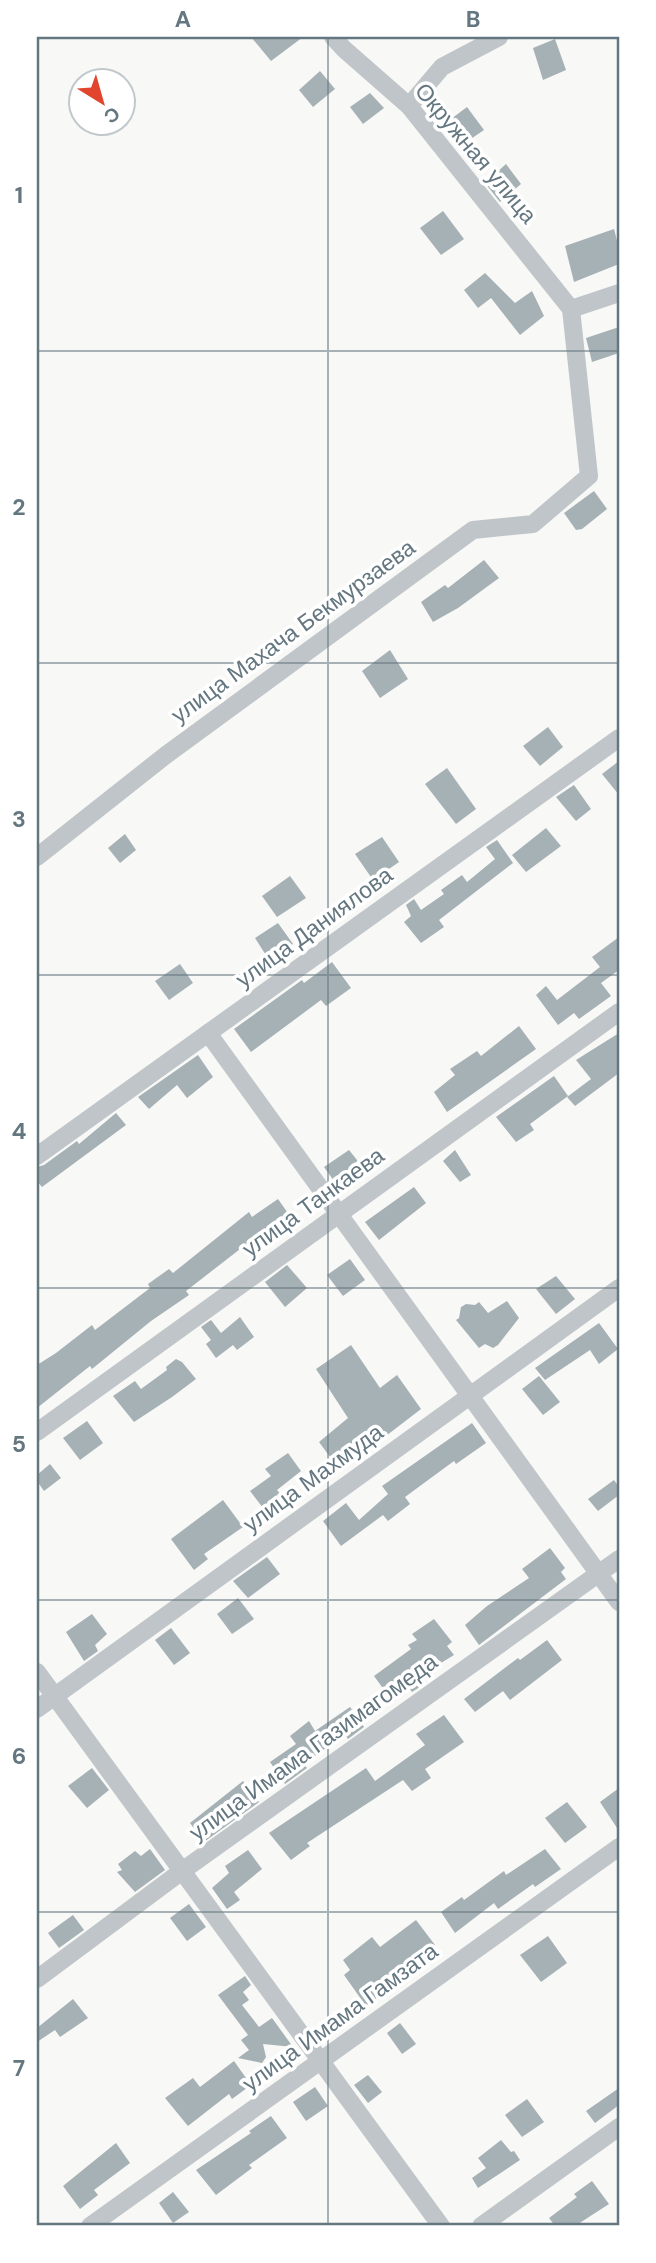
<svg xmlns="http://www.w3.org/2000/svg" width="656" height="2263" viewBox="0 0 656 2263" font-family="'DM Sans',sans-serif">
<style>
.building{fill:#a6b1b5}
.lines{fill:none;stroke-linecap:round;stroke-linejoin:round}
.minor{stroke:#bfc5c8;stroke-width:18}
.grid{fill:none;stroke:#647780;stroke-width:2;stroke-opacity:0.55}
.labels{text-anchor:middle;stroke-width:7;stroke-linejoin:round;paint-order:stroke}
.street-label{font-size:23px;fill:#647780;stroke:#fff}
.neatline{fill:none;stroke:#647780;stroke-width:2.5}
.grid-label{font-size:23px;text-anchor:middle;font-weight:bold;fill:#647780}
</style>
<rect width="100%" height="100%" fill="#f8f8f6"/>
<!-- building -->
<g class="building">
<polygon points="251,37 303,37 271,61"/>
<polygon points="555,39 566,70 543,80 533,48"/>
<polygon points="320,71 335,89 313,107 299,90"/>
<polygon points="370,93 384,108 363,124 350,107"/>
<polygon points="467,107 484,130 459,147 443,125"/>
<polygon points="506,164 521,184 500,202 485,183"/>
<polygon points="443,211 464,239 441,255 420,228"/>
<polygon points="614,229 619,248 619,264 574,282 565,246"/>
<polygon points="485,273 515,303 532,291 544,316 520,335 491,298 478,308 464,290"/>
<polygon points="619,327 619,353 592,362 586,338"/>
<polygon points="594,491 607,509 582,529 576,530 564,513"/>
<polygon points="484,560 499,578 458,608 433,622 421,602 445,585 448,588"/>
<polygon points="390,650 408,679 380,698 362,671"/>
<polygon points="548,727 563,747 540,766 523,746"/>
<polygon points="619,761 619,795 602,774"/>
<polygon points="447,768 476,809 456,824 425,784"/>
<polygon points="574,785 591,809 576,821 556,797"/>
<polygon points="546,828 561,846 526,872 512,855"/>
<polygon points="125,834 136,850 120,863 108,848"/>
<polygon points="382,837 399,862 373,880 355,854"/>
<polygon points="497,840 513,863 439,920 444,927 421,943 404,922 411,916 406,905 414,899 421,910 444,894 441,890 462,875 467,882 495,859 486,847"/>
<polygon points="290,876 306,898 277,917 262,896"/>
<polygon points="278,923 293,944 269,960 255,938"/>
<polygon points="619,937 619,970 601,983 611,996 579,1019 574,1013 558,1025 536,995 546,986 557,1000 600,967 592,957"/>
<polygon points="332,962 351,988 326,1006 321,1000 251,1052 234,1029 302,980 304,983"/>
<polygon points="180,964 193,983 169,1000 155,981"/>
<polygon points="519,1026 536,1049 447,1112 434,1092 455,1075 450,1069 477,1051 481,1056"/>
<polygon points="619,1033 619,1073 575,1106 567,1097 591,1079 576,1060"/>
<polygon points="198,1055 213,1077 187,1098 177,1085 149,1109 138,1097"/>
<polygon points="554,1076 568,1096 530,1124 534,1130 516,1142 496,1117"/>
<polygon points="116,1113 126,1125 42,1187 37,1181 37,1167 44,1165 77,1141 79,1144"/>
<polygon points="349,1150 365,1170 339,1188 324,1167"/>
<polygon points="455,1150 471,1175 460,1182 443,1161"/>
<polygon points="414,1187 426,1203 379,1240 365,1222"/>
<polygon points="278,1199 292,1219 250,1253 244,1246 186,1291 189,1295 151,1321 92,1369 90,1366 37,1408 37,1365 56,1353 92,1325 95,1330 150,1288 148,1284 169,1269 173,1273 249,1212 252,1217"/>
<polygon points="350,1259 365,1280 343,1296 327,1275"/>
<polygon points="287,1265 307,1288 285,1307 265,1282"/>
<polygon points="556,1276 575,1299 556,1314 536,1289"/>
<polygon points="507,1301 519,1318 498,1345 493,1348 485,1344 479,1348 456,1320 459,1318 461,1307 466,1304 475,1305 479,1302 488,1313"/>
<polygon points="240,1317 254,1337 237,1350 233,1345 216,1358 206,1344 211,1340 201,1327 211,1320 221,1333"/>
<polygon points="599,1323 618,1349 599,1364 590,1350 545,1380 535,1368"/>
<polygon points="351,1345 380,1388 397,1375 421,1409 369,1449 365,1442 336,1465 319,1442 348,1418 316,1369"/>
<polygon points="176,1359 182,1362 196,1379 172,1397 134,1422 113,1396 135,1381 141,1389 167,1370 166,1367"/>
<polygon points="539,1376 560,1402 543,1415 522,1389"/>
<polygon points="87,1421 103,1443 80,1460 63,1438"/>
<polygon points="472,1423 486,1443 456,1464 454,1461 405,1497 410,1504 388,1521 383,1515 341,1546 323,1521 346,1503 359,1520 388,1494 382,1486"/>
<polygon points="288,1453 301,1471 277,1490 288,1503 270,1517 250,1491 271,1476 265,1469"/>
<polygon points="50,1464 61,1478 44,1491 37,1481 37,1475"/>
<polygon points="614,1480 619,1487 619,1495 598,1511 588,1499"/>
<polygon points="223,1500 243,1527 204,1554 208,1559 194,1570 171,1539"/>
<polygon points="550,1548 565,1568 561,1572 566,1579 479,1645 465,1625 487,1606 529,1578 522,1569"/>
<polygon points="267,1557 280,1574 248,1598 233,1581"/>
<polygon points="238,1598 254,1619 232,1634 217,1614"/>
<polygon points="92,1614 107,1634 95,1645 98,1651 84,1661 66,1632"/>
<polygon points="434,1619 452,1642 447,1646 454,1655 441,1663 435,1656 411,1671 423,1685 412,1692 410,1689 393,1702 374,1676 411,1649 408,1645 417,1640 412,1634"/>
<polygon points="171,1628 190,1653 174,1665 155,1640"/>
<polygon points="547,1640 562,1660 510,1700 503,1691 475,1712 464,1699 518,1658 520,1660"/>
<polygon points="350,1707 364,1727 348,1739 345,1734 304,1764 307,1768 285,1784 270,1762 296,1744 290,1736 309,1721 315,1731"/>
<polygon points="444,1715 464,1742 425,1769 431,1778 412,1791 403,1780 307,1843 310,1846 291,1860 269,1833 366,1768 375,1781 425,1745 416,1734"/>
<polygon points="92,1768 109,1790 87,1808 68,1786"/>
<polygon points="243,1781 259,1802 204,1842 190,1823"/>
<polygon points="619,1788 619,1831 600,1802"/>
<polygon points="567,1802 587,1827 565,1843 545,1818"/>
<polygon points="150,1849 165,1870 135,1892 117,1872 122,1870 118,1864 135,1851 141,1856"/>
<polygon points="545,1849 561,1869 535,1887 533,1884 498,1909 494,1903 455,1933 441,1912 462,1897 464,1900 504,1871 506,1875"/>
<polygon points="248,1850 262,1869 234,1892 240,1900 227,1909 212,1888 229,1873 225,1866"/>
<polygon points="189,1904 206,1927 187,1941 170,1918"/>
<polygon points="73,1915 84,1930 59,1948 48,1933"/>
<polygon points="416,1920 435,1945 399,1972 403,1978 366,2006 344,1975 350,1970 343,1960 372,1937 380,1947"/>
<polygon points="548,1936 567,1963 541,1982 520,1955"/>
<polygon points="245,1976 251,1985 243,1992 249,2000 242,2005 259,2027 272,2018 293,2047 263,2044 266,2057 262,2063 238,2058 249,2050 241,2040 248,2035 218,1995"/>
<polygon points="73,1999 88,2018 60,2037 55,2030 37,2042 37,2028"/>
<polygon points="400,2023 416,2044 402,2054 387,2033"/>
<polygon points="234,2061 251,2085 232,2099 229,2094 188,2126 165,2098 193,2078 200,2087"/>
<polygon points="368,2075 382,2092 368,2103 354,2085"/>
<polygon points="315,2087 328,2106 306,2121 293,2102"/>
<polygon points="619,2088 619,2105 595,2123 586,2111"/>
<polygon points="527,2099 544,2122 522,2137 505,2115"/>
<polygon points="271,2116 287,2138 249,2165 252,2168 216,2195 196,2170 251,2133 249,2131"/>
<polygon points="501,2140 511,2152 514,2151 520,2160 478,2188 472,2178 486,2168 478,2158"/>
<polygon points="116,2143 130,2163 94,2190 98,2195 80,2209 63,2186"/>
<polygon points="592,2181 609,2204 575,2226 555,2226 549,2218 577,2197 574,2194"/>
<polygon points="173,2192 189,2212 173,2223 159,2203"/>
</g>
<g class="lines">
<!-- minor -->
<g class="minor">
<polyline points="333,37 344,49 409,106 571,309"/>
<polyline points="409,106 442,67 499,37"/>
<polyline points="571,309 619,293"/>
<polyline points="37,857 166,755 473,530 533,524 589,476 571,309"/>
<polyline points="208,1033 619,1602"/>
<polyline points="37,1156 619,738"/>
<polyline points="37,1432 619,1012"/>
<polyline points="37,1672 441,2226"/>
<polyline points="37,1709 619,1288"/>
<polyline points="37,1979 182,1871 619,1559"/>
<polyline points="90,2226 619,1847"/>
<polyline points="481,2226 619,2127"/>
</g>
</g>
<!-- grid -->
<path class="grid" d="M328,37v2189M37,351h582M37,663h582M37,975h582M37,1288h582M37,1600h582M37,1912h582"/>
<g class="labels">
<!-- street labels -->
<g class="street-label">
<text transform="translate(476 153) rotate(50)" y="8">Окружная улица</text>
<text transform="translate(293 631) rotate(-36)" y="8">улица Махача Бекмурзаева</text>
<text transform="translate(314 927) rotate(-36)" y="8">улица Даниялова</text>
<text transform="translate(313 1202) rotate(-36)" y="8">улица Танкаева</text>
<text transform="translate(313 1478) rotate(-36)" y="8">улица Махмуда</text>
<text transform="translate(313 1747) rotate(-36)" y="8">улица Имама Газимагомеда</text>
<text transform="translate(340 2017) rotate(-36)" y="8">улица Имама Гамзата</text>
</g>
</g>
<!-- border -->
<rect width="656" height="2263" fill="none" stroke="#ffffff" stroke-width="77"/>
<!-- north arrow -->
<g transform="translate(102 102) rotate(143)"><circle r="33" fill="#ffffff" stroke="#c1c9cc" stroke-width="2"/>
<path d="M0-5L12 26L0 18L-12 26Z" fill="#e1452d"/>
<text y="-10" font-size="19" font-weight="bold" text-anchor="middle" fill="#647780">С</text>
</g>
<rect x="38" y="38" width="580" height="2186" class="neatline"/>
<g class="grid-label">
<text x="183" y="27">A</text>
<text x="473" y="27">B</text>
<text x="19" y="203">1</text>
<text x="19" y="515">2</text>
<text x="19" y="827">3</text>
<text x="19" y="1139">4</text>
<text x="19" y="1452">5</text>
<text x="19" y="1764">6</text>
<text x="19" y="2076">7</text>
</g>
</svg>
